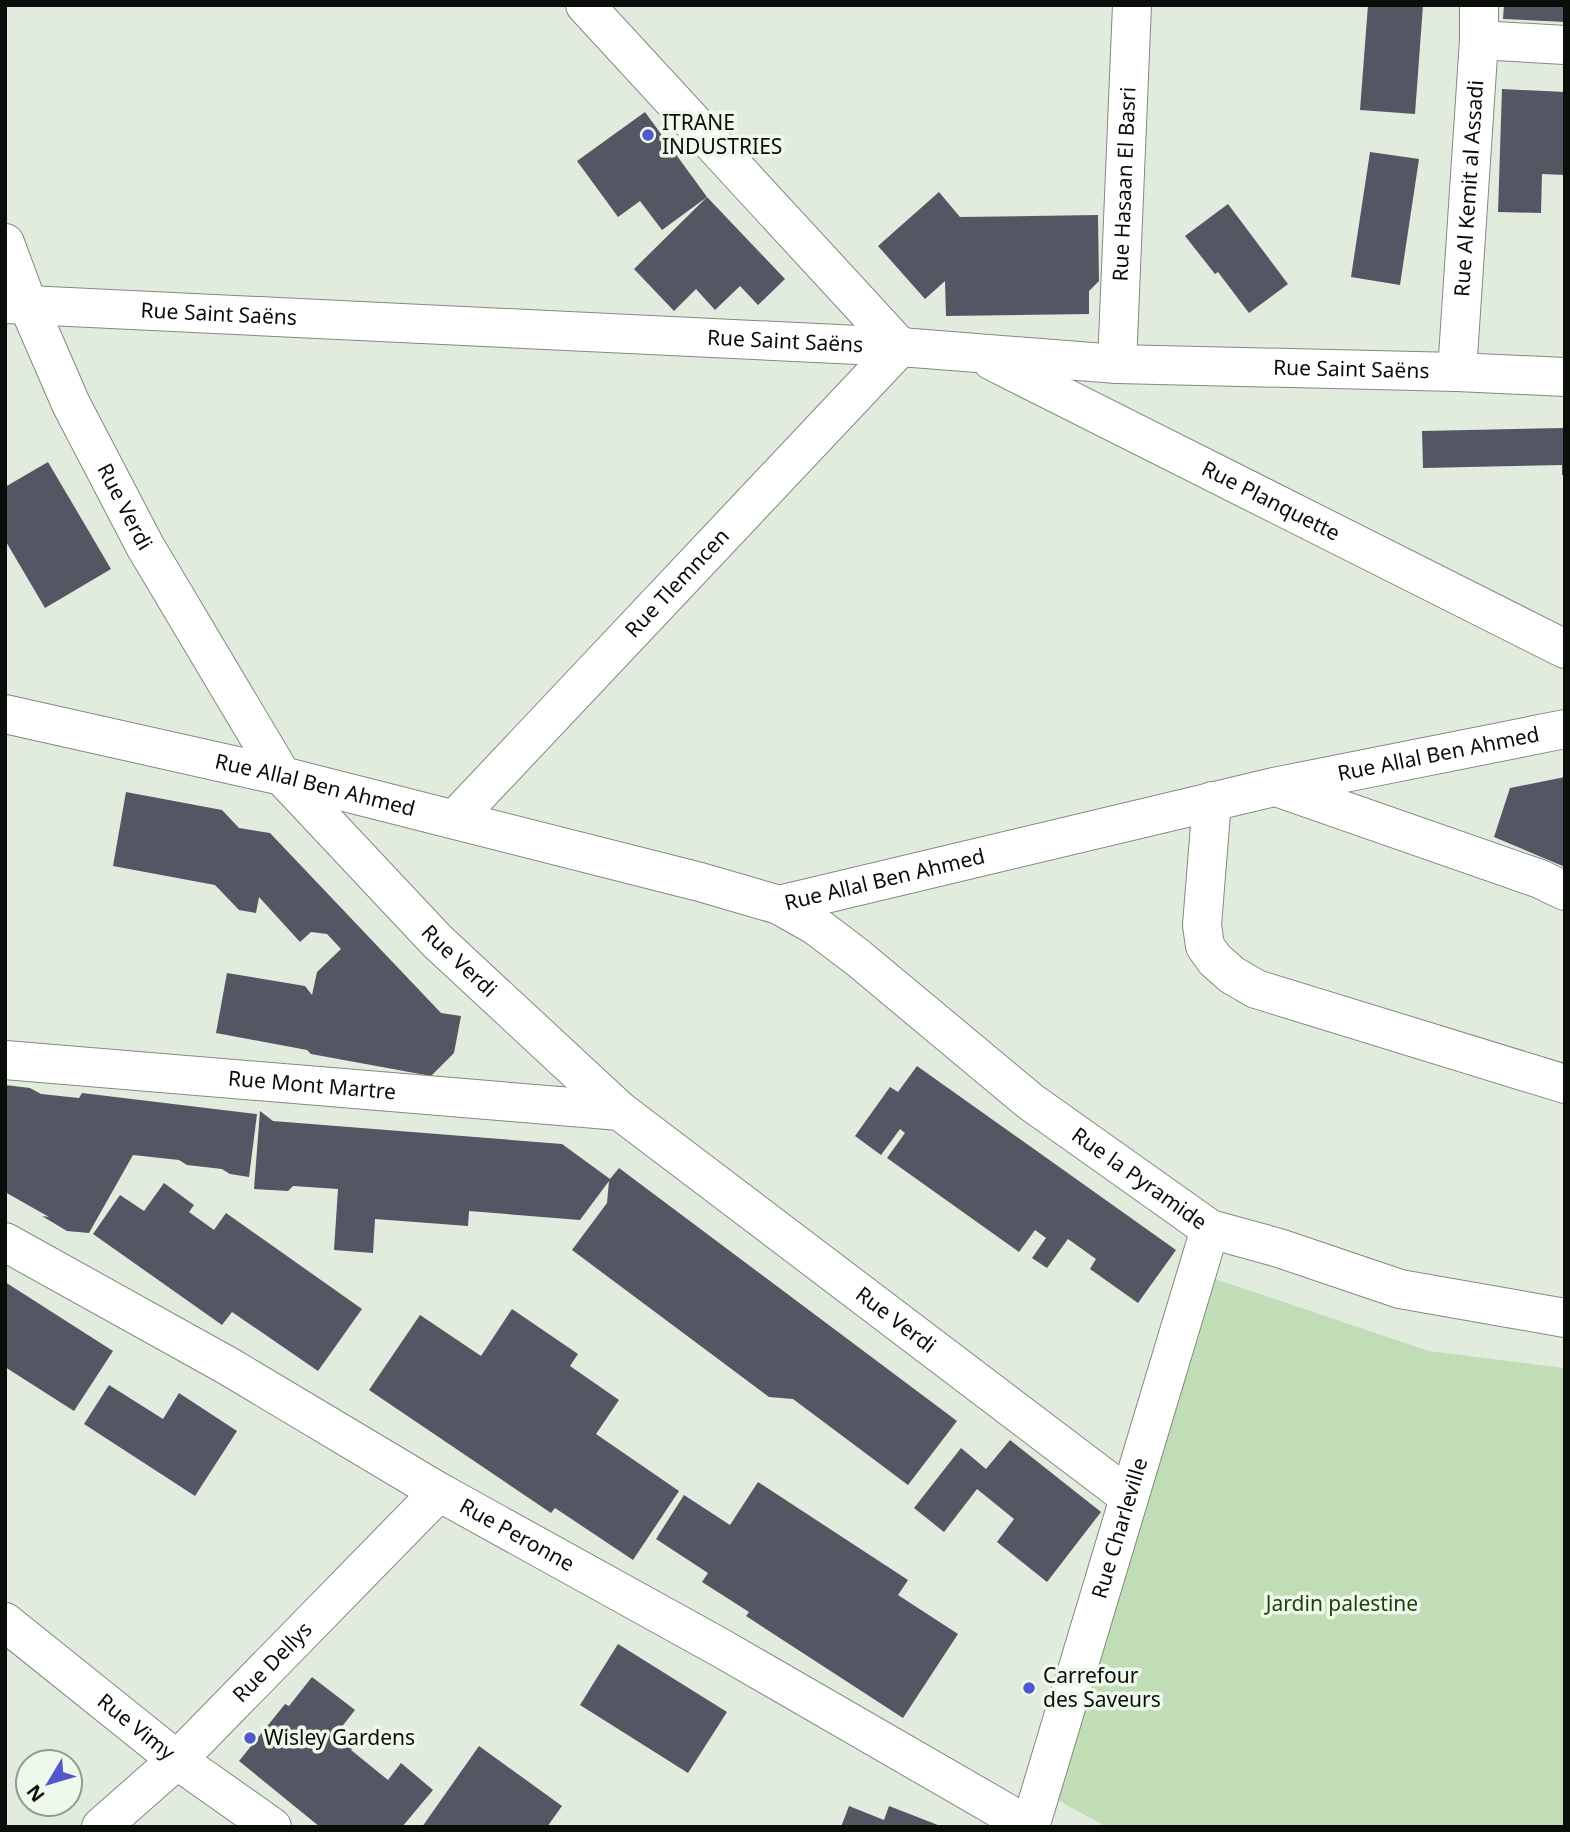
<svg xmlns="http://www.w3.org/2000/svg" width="1570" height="1832" viewBox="0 0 1570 1832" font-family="'Noto Sans',sans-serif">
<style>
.green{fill:#c0ddb6}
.building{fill:#545763}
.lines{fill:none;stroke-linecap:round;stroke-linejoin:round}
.minor-casing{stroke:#818a7e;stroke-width:40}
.minor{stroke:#fff;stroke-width:38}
.poi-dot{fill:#5257cd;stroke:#eef8eb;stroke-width:2.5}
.labels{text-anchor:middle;stroke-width:7;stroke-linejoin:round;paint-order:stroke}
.poi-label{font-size:21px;fill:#0a0e09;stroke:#eef8eb;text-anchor:start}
.street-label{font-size:21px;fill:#0a0e09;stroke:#eef8eb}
.park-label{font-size:21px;fill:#1d3e0d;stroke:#eef8eb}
</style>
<rect width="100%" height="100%" fill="#e1ebde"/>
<!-- green -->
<polygon class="green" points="1206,1276 1429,1351 1565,1368 1565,1827 1107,1827 1052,1797"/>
<!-- building -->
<g class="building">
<polygon points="1368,5 1423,5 1415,114 1360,110"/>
<polygon points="1504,5 1565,5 1565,22 1503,19"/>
<polygon points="1502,89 1565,92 1565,175 1542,174 1541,213 1498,212"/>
<polygon points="645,112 707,197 662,230 640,201 618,217 577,161"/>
<polygon points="1370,152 1419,159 1400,285 1351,277"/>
<polygon points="939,192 960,217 1098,215 1099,281 1089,291 1089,314 946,316 945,281 925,299 878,246"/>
<polygon points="707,197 785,279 758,305 740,286 715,310 696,289 674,311 634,269"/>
<polygon points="1228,204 1288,284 1249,313 1218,272 1215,274 1185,236"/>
<polygon points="1565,428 1565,475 1562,475 1562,465 1423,468 1422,431"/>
<polygon points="48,462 111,569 45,608 5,540 5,487"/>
<polygon points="1565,777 1565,867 1494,837 1510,788"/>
<polygon points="126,792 222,810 239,828 270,833 441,1013 461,1016 454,1053 431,1076 311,1054 307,1050 216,1033 227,973 305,986 312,995 317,972 341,949 327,934 311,932 300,942 259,897 256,913 239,910 215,885 113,866"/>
<polygon points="917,1066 1176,1250 1138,1303 1090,1269 1096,1259 1068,1239 1047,1268 1032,1258 1046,1238 1035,1230 1019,1252 887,1158 905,1133 900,1129 881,1155 855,1136 890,1087 898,1092"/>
<polygon points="5,1085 30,1088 41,1094 79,1098 82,1093 257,1114 249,1177 230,1174 222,1169 187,1165 179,1160 133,1155 89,1233 67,1231 42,1216 49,1217 5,1192"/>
<polygon points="260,1111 273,1121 562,1144 610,1179 619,1168 957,1421 908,1485 793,1399 769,1397 572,1250 607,1203 609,1181 580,1220 469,1211 468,1226 375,1219 373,1253 334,1250 338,1189 293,1186 288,1191 254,1189"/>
<polygon points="164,1183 194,1205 189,1212 214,1230 226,1213 362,1309 318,1371 232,1312 222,1325 93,1234 120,1195 144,1211"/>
<polygon points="5,1282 113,1351 74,1411 5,1367"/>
<polygon points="512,1309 578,1354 570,1366 619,1400 596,1434 679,1491 633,1560 555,1508 551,1513 369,1390 420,1315 481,1356"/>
<polygon points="109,1385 163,1419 179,1393 237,1431 195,1496 84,1424"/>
<polygon points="1010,1440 1101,1512 1047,1582 997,1542 1014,1519 977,1489 944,1532 914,1508 961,1448 986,1469"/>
<polygon points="758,1482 908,1580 898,1595 958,1634 903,1718 746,1616 749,1612 702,1582 708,1573 656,1539 684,1495 730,1525"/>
<polygon points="618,1644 727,1712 688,1773 580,1705"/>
<polygon points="312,1677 355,1710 340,1729 357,1743 351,1750 388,1780 401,1763 433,1790 402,1827 320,1827 239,1761 285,1704 289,1706"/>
<polygon points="479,1746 562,1806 547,1827 422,1827"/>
<polygon points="849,1806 884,1820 889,1806 943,1827 841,1827"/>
</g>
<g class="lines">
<defs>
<g id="minor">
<polyline points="585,5 900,347"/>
<polyline points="1479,40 1565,45"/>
<path id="s1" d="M5,243l23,62 43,99 74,142 137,230 155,165 183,170 509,386"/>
<path id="s2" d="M7,304l893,43 217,17 340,8 108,5"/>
<path id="s3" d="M992,361l573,288"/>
<path id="s4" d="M1117,364l15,-359"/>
<path id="s5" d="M1457,372l22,-332v-35"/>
<path id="s6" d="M5,714l277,62 418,106 79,23 495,-118 291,-58"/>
<polyline points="1276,787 1540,879 1565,891"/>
<polyline points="1212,801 1202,925 1205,946 1215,960 1232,975 1256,989 1565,1084"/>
<path id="s7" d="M455,819l445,-472"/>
<path id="s8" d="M779,905l37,21 41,31 174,145 179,127 69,19 121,41 165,29"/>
<path id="s9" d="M5,1060l615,51"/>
<path id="s10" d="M5,1242l223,124 211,126 282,156 310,179"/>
<path id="s11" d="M5,1622l172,138 95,67"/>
<path id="s12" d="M101,1827l76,-67 262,-268"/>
<path id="s13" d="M1030,1827l180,-598"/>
</g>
</defs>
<!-- minor casing -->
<use href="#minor" class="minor-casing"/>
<!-- minor -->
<use href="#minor" class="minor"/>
</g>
<!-- markers -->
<g class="poi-dot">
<circle cx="648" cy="135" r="7"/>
<circle cx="1029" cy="1688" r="7"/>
<circle cx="250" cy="1738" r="7"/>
</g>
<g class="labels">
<!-- poi labels -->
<g class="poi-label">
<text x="662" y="130">ITRANE<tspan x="662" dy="24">INDUSTRIES</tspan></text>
<text x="1043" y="1683">Carrefour<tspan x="1043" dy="24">des Saveurs</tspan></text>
<text x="264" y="1745">Wisley Gardens</text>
</g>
<!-- street labels -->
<g class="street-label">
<text dy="7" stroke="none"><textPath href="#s4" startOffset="180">Rue Hasaan El Basri</textPath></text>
<text dy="7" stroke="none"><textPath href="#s5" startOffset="184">Rue Al Kemit al Assadi</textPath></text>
<text dy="7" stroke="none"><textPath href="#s2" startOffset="212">Rue Saint Saëns</textPath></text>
<text dy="7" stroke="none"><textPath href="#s2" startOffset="779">Rue Saint Saëns</textPath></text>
<text dy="7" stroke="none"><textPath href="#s2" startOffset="1346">Rue Saint Saëns</textPath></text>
<text dy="7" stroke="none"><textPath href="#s3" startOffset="312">Rue Planquette</textPath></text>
<text dy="7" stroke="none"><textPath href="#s1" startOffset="290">Rue Verdi</textPath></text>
<text dy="7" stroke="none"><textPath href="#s7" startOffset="324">Rue Tlemncen</textPath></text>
<text dy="7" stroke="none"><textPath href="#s6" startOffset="1474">Rue Allal Ben Ahmed</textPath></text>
<text dy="7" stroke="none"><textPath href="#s6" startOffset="318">Rue Allal Ben Ahmed</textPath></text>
<text dy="7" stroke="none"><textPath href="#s6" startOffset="906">Rue Allal Ben Ahmed</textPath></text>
<text dy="7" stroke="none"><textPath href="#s1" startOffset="858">Rue Verdi</textPath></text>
<text dy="7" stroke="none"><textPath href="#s9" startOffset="308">Rue Mont Martre</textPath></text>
<text dy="7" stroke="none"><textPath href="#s8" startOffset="453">Rue la Pyramide</textPath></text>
<text dy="7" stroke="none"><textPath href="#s1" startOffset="1424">Rue Verdi</textPath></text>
<text dy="7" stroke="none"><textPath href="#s13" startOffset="312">Rue Charleville</textPath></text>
<text dy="7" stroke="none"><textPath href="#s10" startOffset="590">Rue Peronne</textPath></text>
<text dy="7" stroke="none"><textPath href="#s12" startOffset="238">Rue Dellys</textPath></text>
<text dy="7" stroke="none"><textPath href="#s11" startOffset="168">Rue Vimy</textPath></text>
</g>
<!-- park labels -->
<g class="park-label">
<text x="1342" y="1611">Jardin palestine</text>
</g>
</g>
<!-- border -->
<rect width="1570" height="1832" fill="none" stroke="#0a0e09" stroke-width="14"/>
<!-- north arrow -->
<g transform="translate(49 1783) rotate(232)"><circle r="33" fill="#eef8eb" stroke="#939a91" stroke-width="2"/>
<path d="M0-5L12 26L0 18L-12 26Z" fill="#5257cd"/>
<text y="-10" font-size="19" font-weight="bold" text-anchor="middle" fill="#0a0e09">N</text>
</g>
</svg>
